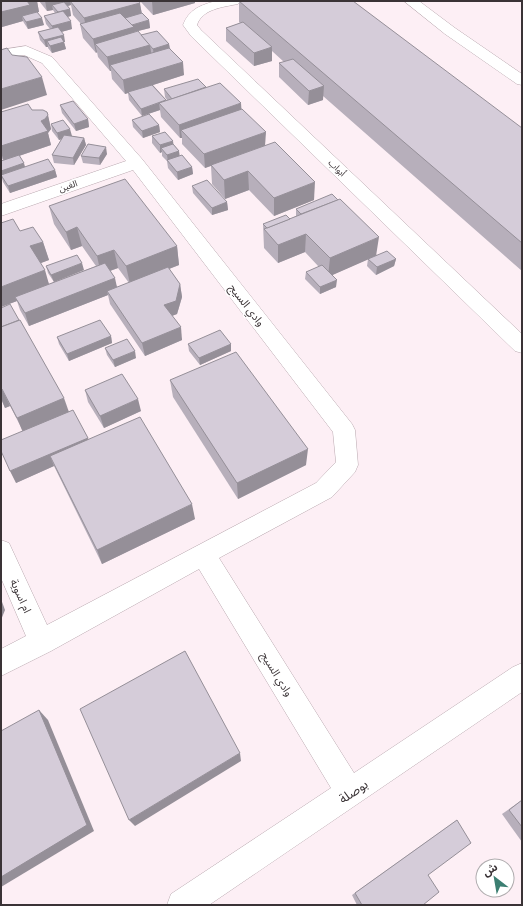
<svg xmlns="http://www.w3.org/2000/svg" width="523" height="906" viewBox="0 0 523 906" font-family="Overpass,'Noto Sans Arabic',sans-serif">
<style>
.lines{fill:none;stroke-linecap:round;stroke-linejoin:round}
.minor-casing{stroke:#baa9b0;stroke-width:1}
.minor{fill:#fff;fill-rule:evenodd}
.wall{fill:#b7afbb;fill-rule:evenodd}
.shaded-wall{fill:#958f98}
.building{fill:#d5ccd9;stroke:#958f98}
.labels{text-anchor:middle;stroke-width:3;stroke-linejoin:round;paint-order:stroke}
.far-street-label{font-size:9px;fill:#3a3336;stroke:#fff}
.street-label{font-size:11px;fill:#3a3336;stroke:#fff}
.near-street-label{font-size:13px;fill:#3a3336;stroke:#fff}
</style>
<rect width="100%" height="100%" fill="#fdeff5"/>
<g class="lines">
<defs>
<g id="minor">
<path d="M216,1h24l-2,3c-15,3 -36,5 -41,21l4,5 321,304v19l-7,-2 -324,-315 -8,-11c6,-16 18,-20 33,-24z"/>
<polygon points="404,1 419,1 455,28 522,74 522,85 517,84 445,34"/>
<polygon points="26,46 52,57 142,159 352,424 355,430 358,465 355,472 332,497 219,558 354,773 513,667 522,663 522,692 209,905 167,905 171,894 331,788 199,569 51,651 1,676 1,649 26,636 1,578 1,540 9,543 47,625 316,483 336,462 333,432 133,170 1,216 1,204 126,161 42,63 24,55 1,58 1,50"/>
</g>
</defs>
<!-- minor casing -->
<use href="#minor" class="minor-casing"/>
<!-- minor -->
<use href="#minor" class="minor"/>
</g>
<!-- wall -->
<g class="wall">
<polygon points="1,1 37,1 39,12 37,12 44,25 28,29 24,23 23,21 2,27 1,25"/>
<polygon points="39,1 139,1 142,13 149,20 150,28 134,32 135,32 141,35 169,44 170,48 184,75 153,85 166,100 167,100 165,97 164,89 206,87 242,109 265,145 314,200 274,216 249,190 225,199 212,184 211,166 205,168 182,144 182,138 180,138 161,117 160,110 142,116 129,100 128,93 125,94 112,79 111,71 110,71 98,57 97,52 96,53 83,38 80,24 81,24 73,15 71,5 68,6 70,9 71,16 67,17 72,29 61,32 65,42 64,42 66,49 52,53 48,48 48,47 46,47 40,40 38,32 50,29 46,24 44,16 55,13 53,10 47,11"/>
<polygon points="140,1 195,1 195,3 153,15"/>
<polygon points="239,1 522,128 522,271 323,96 323,100 308,105 279,77 279,63 284,62 272,51 272,61 254,66 226,41 226,28 240,23 239,22"/>
<polygon points="60,105 88,119 89,127 76,131 62,113"/>
<polygon points="32,110 47,112 51,129 48,133 51,145 19,156 25,167 55,170 57,177 10,193 3,182 1,175 1,161 3,160 1,157 1,112"/>
<polygon points="132,120 159,125 160,132 143,138 133,127"/>
<polygon points="51,124 72,136 84,138 86,145 74,165 54,163 52,155 62,139 59,140 52,131"/>
<polygon points="152,136 174,145 179,151 179,156 192,167 193,174 178,180 168,168 167,161 162,156 162,152 160,153 152,143"/>
<polygon points="107,154 100,165 83,163 81,156"/>
<polygon points="192,186 227,202 228,210 212,215 193,193"/>
<path d="M49,206l128,40 2,19 -10,4 11,15 2,13 -5,17 -5,2 10,24 -37,16 -35,-52 -2,-9 -79,31 -9,-16 -3,-9 -16,6 19,-76 23,11 6,18 -9,3 9,21 47,-18 -14,-20 -11,4 -17,-26zM118,268l11,15 -12,4 -7,-16z"/>
<polygon points="296,209 377,255 396,259 394,266 376,275 367,266 368,259 332,275 336,287 320,294 305,279 306,272 319,267 305,252 278,263 264,248 263,224 290,219 296,216"/>
<polygon points="46,266 84,270 54,282 48,273"/>
<polygon points="1,308 69,412 88,439 195,519 102,564 54,466 16,483 23,431 10,406 5,408 1,399"/>
<polygon points="111,336 112,343 69,361 59,344 57,337"/>
<polygon points="188,344 231,344 231,351 200,365 189,351"/>
<polygon points="105,348 136,358 115,367 107,355"/>
<polygon points="170,380 306,465 238,499 173,397"/>
<polygon points="85,390 141,411 104,428 88,402"/>
<polygon points="522,800 522,842 502,814"/>
<polygon points="457,820 428,875 423,905 357,905 352,895"/>
</g>
<!-- shaded-wall -->
<g class="shaded-wall">
<polygon points="27,1 37,1 39,12 22,16 23,21 2,27 1,22 1,12"/>
<polygon points="45,1 78,1 70,1 71,5 56,9 52,5 53,10 47,11"/>
<polygon points="152,1 195,1 195,3 153,15"/>
<polygon points="140,3 142,16 87,31 84,18"/>
<polygon points="70,9 71,16 59,19 58,12"/>
<polygon points="42,18 44,25 28,29 26,22"/>
<polygon points="149,20 150,28 134,32 136,41 95,44 97,52 96,53 93,39 130,26"/>
<polygon points="71,21 72,29 54,34 52,26"/>
<polygon points="64,35 65,42 64,42 66,49 52,53 50,46 47,41 48,47 46,47 44,40"/>
<polygon points="169,44 170,52 154,56 153,49"/>
<polygon points="150,45 152,58 110,65 111,71 110,71 107,57"/>
<polygon points="272,47 272,61 254,66 254,53"/>
<polygon points="183,62 184,75 125,94 123,80"/>
<polygon points="42,77 47,95 1,110 1,89"/>
<polygon points="324,86 323,100 308,105 309,91"/>
<polygon points="159,103 160,110 142,116 141,109"/>
<polygon points="241,103 242,117 181,130 182,138 180,138 179,125"/>
<polygon points="48,115 51,129 48,133 51,145 4,161 1,153 1,146 41,121"/>
<polygon points="88,119 89,127 76,131 74,124"/>
<polygon points="159,125 160,132 143,138 142,131"/>
<polygon points="70,129 72,136 59,140 57,133"/>
<polygon points="266,132 265,146 205,168 204,154"/>
<polygon points="84,138 86,145 74,165 73,158"/>
<polygon points="173,141 174,148 161,148 162,152 160,153 160,145"/>
<polygon points="106,147 107,154 100,165 99,158"/>
<polygon points="179,151 180,158 168,162 167,155"/>
<polygon points="24,163 26,171 3,178 1,171"/>
<polygon points="192,167 193,174 178,180 177,172"/>
<polygon points="55,170 57,177 10,193 8,186"/>
<polygon points="248,171 249,190 225,199 224,180"/>
<polygon points="315,182 314,200 274,216 274,198"/>
<polygon points="227,202 228,210 212,215 212,208"/>
<polygon points="77,227 82,246 71,250 66,232"/>
<polygon points="306,234 305,252 278,263 278,245"/>
<polygon points="379,237 376,256 328,277 330,258"/>
<polygon points="43,242 49,260 36,265 30,246"/>
<polygon points="177,246 179,265 130,284 126,266"/>
<polygon points="114,250 118,268 101,274 97,256"/>
<polygon points="396,259 394,266 376,275 377,267"/>
<polygon points="82,263 84,270 54,282 51,275"/>
<polygon points="45,270 50,288 15,297 17,301 1,307 1,287"/>
<polygon points="115,278 118,292 107,291 108,295 29,326 25,313"/>
<polygon points="337,280 336,287 320,294 320,287"/>
<polygon points="180,284 182,297 177,314 166,318 164,305"/>
<polygon points="181,327 182,340 145,356 142,343"/>
<polygon points="111,336 112,343 69,361 67,354"/>
<polygon points="231,344 231,351 200,365 199,358"/>
<polygon points="135,351 136,358 115,367 113,360"/>
<polygon points="2,389 10,406 5,408 1,398 1,390"/>
<polygon points="64,398 70,415 24,435 17,418"/>
<polygon points="138,399 141,411 104,428 100,416"/>
<polygon points="88,438 92,450 50,456 54,466 16,483 10,471"/>
<polygon points="308,449 306,465 238,499 237,483"/>
<polygon points="192,504 195,519 102,564 97,550"/>
<polygon points="1,599 5,610 1,620"/>
<polygon points="39,710 48,720 94,831 1,887 1,877"/>
<polygon points="240,753 241,761 135,826 129,820"/>
</g>
<!-- building -->
<g class="building">
<polygon points="1,1 27,1 30,5 1,12"/>
<polygon points="70,1 139,1 140,3 84,18"/>
<polygon points="239,1 353,1 522,128 522,243"/>
<polygon points="64,2 70,9 58,12 52,5"/>
<polygon points="63,11 71,21 52,26 44,16"/>
<polygon points="37,12 42,18 26,22 22,16"/>
<polygon points="120,13 134,27 93,39 80,24"/>
<polygon points="142,13 149,20 132,25 125,18"/>
<polygon points="243,22 272,47 254,53 226,28"/>
<polygon points="58,27 64,35 44,40 38,32"/>
<polygon points="138,31 150,45 107,57 95,44"/>
<polygon points="157,31 169,44 153,49 141,35"/>
<polygon points="61,37 64,42 50,46 47,41"/>
<polygon points="7,48 12,55 27,57 42,77 1,89 1,50"/>
<polygon points="169,48 183,62 123,80 110,65"/>
<polygon points="293,59 324,86 309,91 279,63"/>
<polygon points="198,79 206,87 172,99 164,89"/>
<polygon points="220,83 241,103 179,125 159,103"/>
<polygon points="152,85 166,100 141,109 128,92"/>
<polygon points="73,101 88,119 74,124 60,105"/>
<polygon points="28,104 32,110 43,110 47,112 48,115 45,119 41,121 48,131 1,146 1,112"/>
<polygon points="242,109 266,132 204,154 181,130"/>
<polygon points="149,114 159,125 142,131 132,120"/>
<polygon points="63,120 70,129 57,133 51,124"/>
<polygon points="165,132 173,141 160,145 152,136"/>
<polygon points="64,135 84,138 73,158 52,155"/>
<polygon points="275,142 315,182 274,198 248,171 224,180 211,165"/>
<polygon points="88,144 106,147 99,158 81,156"/>
<polygon points="173,144 179,151 167,155 161,148"/>
<polygon points="19,155 24,163 1,171 1,161"/>
<polygon points="182,155 192,167 177,172 167,160"/>
<polygon points="48,159 55,170 8,186 1,175"/>
<polygon points="125,179 177,246 126,266 114,250 97,256 77,227 66,232 49,206"/>
<polygon points="207,180 227,202 212,208 192,186"/>
<polygon points="332,194 338,200 301,214 296,209"/>
<polygon points="340,199 379,237 330,258 306,234 278,245 264,229"/>
<polygon points="286,215 290,219 267,228 263,224"/>
<polygon points="13,219 20,231 33,227 43,242 30,246 45,270 1,287 1,223"/>
<polygon points="387,251 396,259 377,267 368,259"/>
<polygon points="77,255 82,263 51,275 46,266"/>
<polygon points="105,263 115,278 25,313 15,297"/>
<polygon points="322,265 337,280 320,287 306,272"/>
<polygon points="168,267 180,284 176,301 164,305 181,327 142,343 107,291"/>
<polygon points="10,304 19,320 1,327 1,308"/>
<polygon points="20,320 64,398 17,418 2,389 1,390 1,327"/>
<polygon points="100,320 111,336 67,354 57,337"/>
<polygon points="220,330 231,344 199,358 188,344"/>
<polygon points="127,339 135,351 113,360 105,348"/>
<polygon points="236,352 308,449 237,483 170,380"/>
<polygon points="122,374 138,399 100,416 85,390"/>
<polygon points="73,410 88,438 10,471 1,451 1,440"/>
<polygon points="140,417 192,504 97,550 50,456"/>
<polygon points="185,651 240,753 129,820 80,709"/>
<polygon points="39,710 87,825 1,877 1,731"/>
<polygon points="522,800 522,827 509,810"/>
<polygon points="457,820 471,843 428,875 439,892 423,905 362,905 355,893"/>
</g>
<g class="labels">
<!-- far-street labels -->
<g class="far-street-label">
<text transform="translate(337 168) rotate(44)" y="3">أبواب</text>
<text transform="translate(68 186) rotate(-19)" y="3">الغين</text>
</g>
<!-- street labels -->
<g class="street-label">
<text transform="translate(247 305) rotate(52)" y="4">وادي السيج</text>
<text transform="translate(21 596) rotate(66)" y="4">ام اسوية</text>
<text transform="translate(277 674) rotate(58)" y="4">وادي السيج</text>
</g>
<!-- near-street labels -->
<g class="near-street-label">
<text transform="translate(353 791) rotate(-34)" y="5">بوصلة</text>
</g>
</g>
<!-- border -->
<rect width="523" height="906" fill="none" stroke="#3a3336" stroke-width="4"/>
<!-- north arrow -->
<g transform="translate(495 878) rotate(329)"><circle r="19" fill="#ffffff" stroke="#b0adaf"/>
<path d="M0-3L7 15L0 10L-7 15Z" fill="#3c7f72"/>
<text y="-6" font-size="11" font-weight="bold" text-anchor="middle" fill="#3a3336">ش</text>
</g>
</svg>
